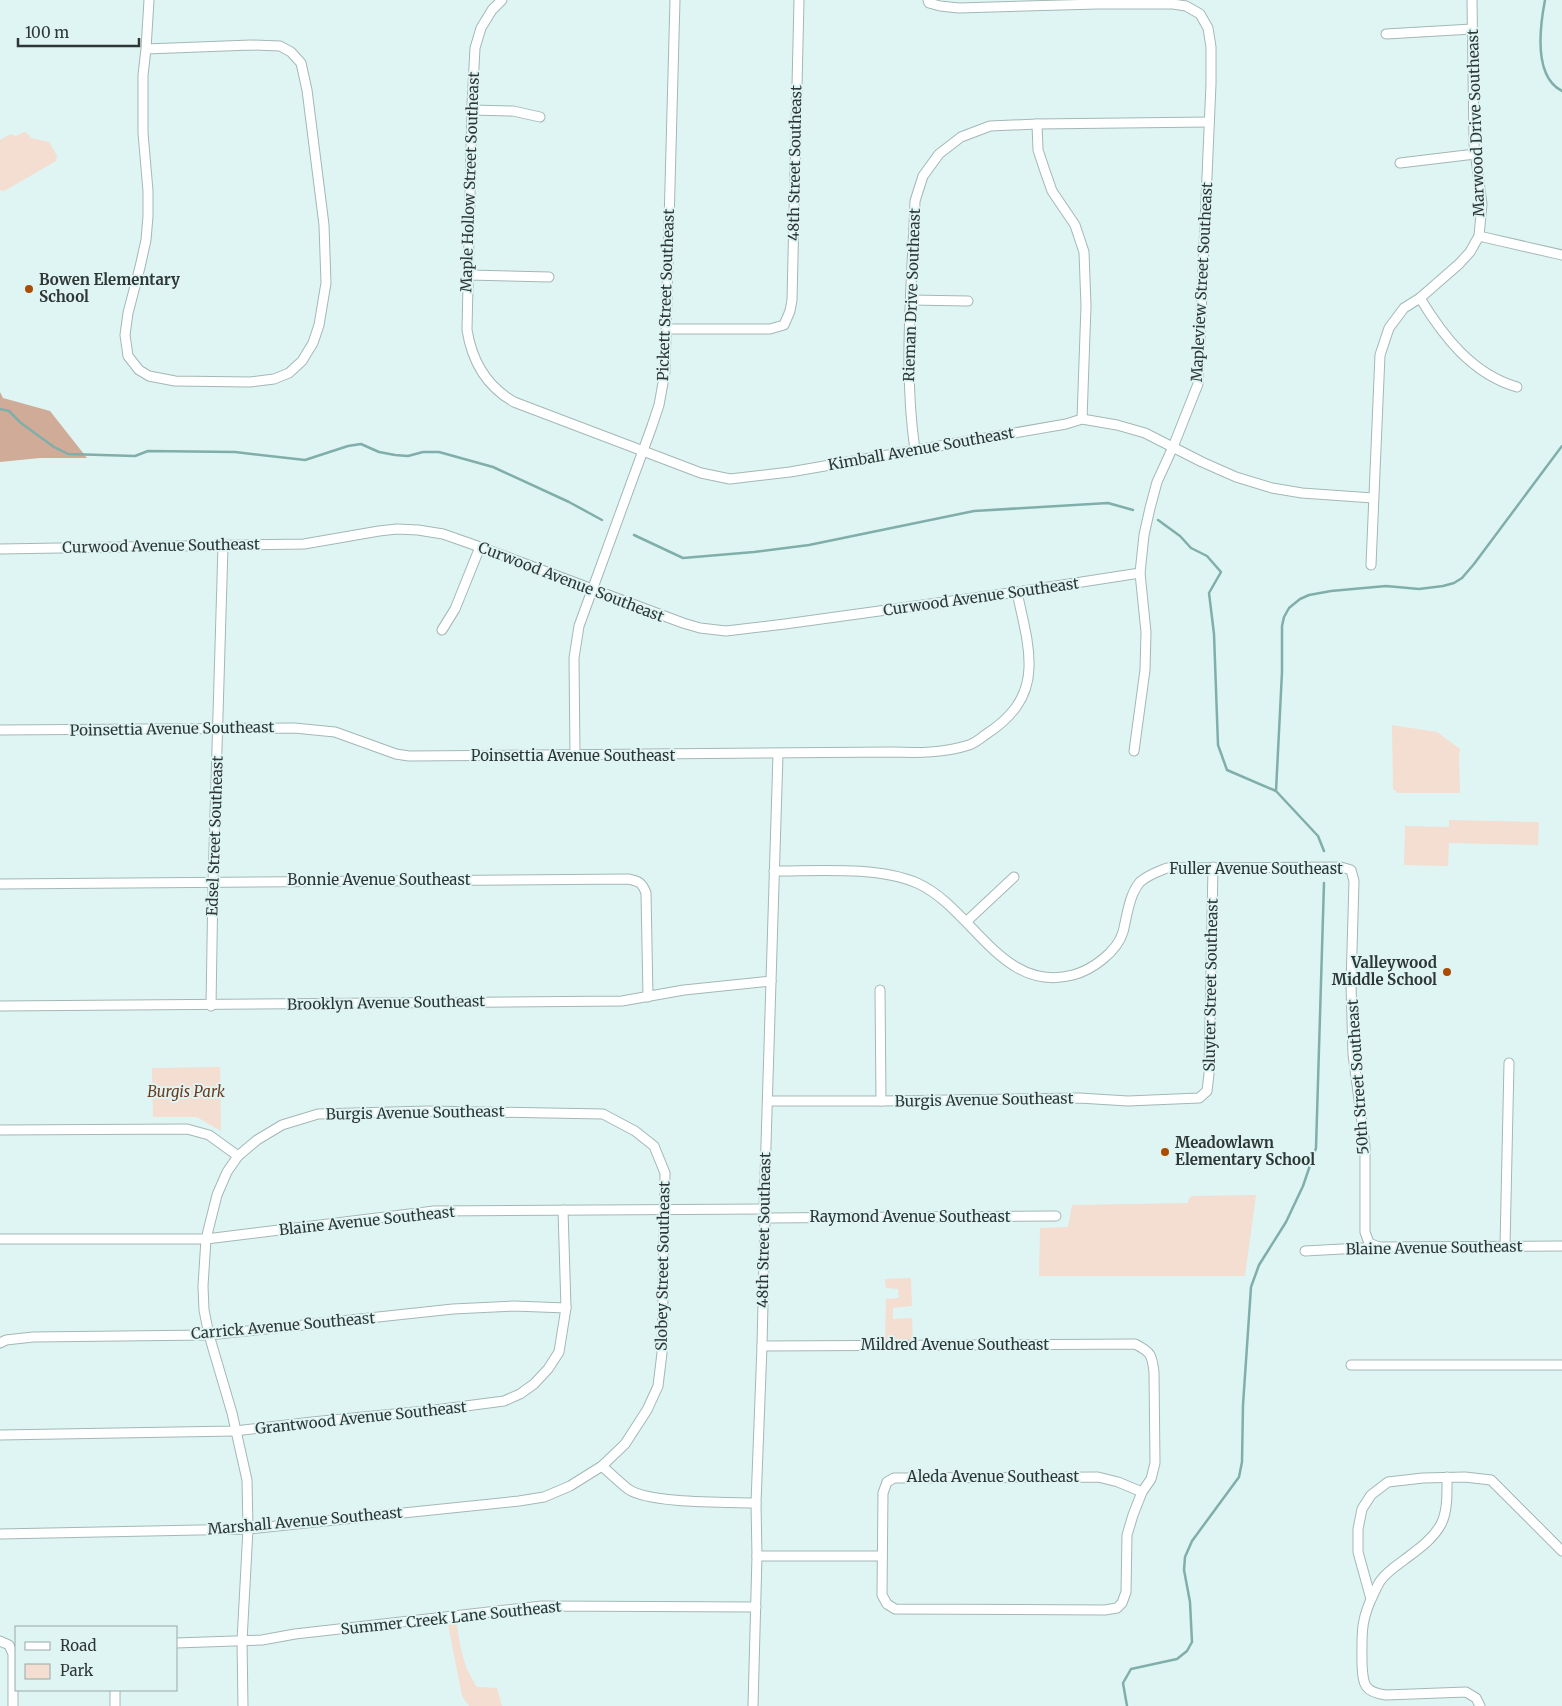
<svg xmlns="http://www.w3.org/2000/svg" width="1562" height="1706" viewBox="0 0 1562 1706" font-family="Merriweather,serif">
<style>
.green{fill:#f4ddd1}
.forest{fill:#cfab98}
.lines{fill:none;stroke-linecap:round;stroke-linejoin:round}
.stream{stroke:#80aeaa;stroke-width:2.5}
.street-casing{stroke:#a3b8b6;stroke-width:11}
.street{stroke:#fff;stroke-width:9}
.poi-dot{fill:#ab4c00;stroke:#dff5f3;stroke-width:2}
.labels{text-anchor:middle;stroke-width:4;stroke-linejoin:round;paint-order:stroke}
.street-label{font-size:15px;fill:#2e3736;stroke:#dff5f3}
.poi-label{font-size:15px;font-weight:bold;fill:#2e3736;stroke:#dff5f3;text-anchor:start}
.park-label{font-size:15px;font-style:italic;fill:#6c3b20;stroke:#dff5f3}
</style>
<rect width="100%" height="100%" fill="#dff5f3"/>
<!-- green -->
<g class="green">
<polygon points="24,132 27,133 31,138 49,142 57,156 56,161 4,191 0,190 0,140 11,134 16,136"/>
<polygon points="1392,725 1437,732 1460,749 1459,757 1460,793 1398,793 1393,789"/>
<polygon points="1449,820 1539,822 1538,845 1449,843 1448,866 1404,865 1405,826 1449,827"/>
<polygon points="220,1067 221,1131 197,1117 153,1117 152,1068"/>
<polygon points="1256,1195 1245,1276 1039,1276 1040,1228 1068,1227 1072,1205 1187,1203 1191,1196"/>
<polygon points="911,1278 912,1306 893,1308 893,1319 912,1318 913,1341 885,1341 886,1299 899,1298 898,1289 886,1288 885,1279"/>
<path d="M457,1623c2,22 7,46 20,64l20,1 5,18h-33l-7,-10 -14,-72z"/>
</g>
<!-- forest -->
<polygon class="forest" points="0,392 3,398 50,411 87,458 40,458 0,462"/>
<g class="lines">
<!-- stream -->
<g class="stream">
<path d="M1545,0c-5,26 -12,76 17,91"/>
<polyline points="0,409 9,411 21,423 54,447 68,454 135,456 148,451 235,452 305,460 348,446 361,444 379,452 395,455 408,456 423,452 439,452 493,467 569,502 602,520"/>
<polyline points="1158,520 1180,536 1191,548 1207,556 1221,572 1209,593 1214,634 1218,745 1227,770 1276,791 1318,836 1324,851"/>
<polyline points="634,535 683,558 754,552 809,545 974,511 1108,503 1133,510"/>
<polyline points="1276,791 1282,672 1282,626 1284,617 1289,608 1300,599 1309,595 1331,591 1386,586 1419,589 1443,586 1454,583 1462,578 1474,564 1562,446"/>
<polyline points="1127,1706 1123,1683 1131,1669 1177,1659 1187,1651 1192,1642 1190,1602 1184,1570 1185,1557 1192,1541 1239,1477 1242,1462 1243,1405 1251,1287 1259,1265 1286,1222 1303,1186 1316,1148 1324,883"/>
</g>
<defs>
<g id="street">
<path d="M502,0l-10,10 -11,18 -6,20 -3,57 -5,225c5,31 19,56 47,72l187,71 29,6 60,-7 276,-48 16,-5 35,6 28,8 57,29 34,15 36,11 30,5 71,5"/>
<polyline points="928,0 929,3 940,6 959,8 1097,4 1173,4 1186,6 1200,14 1208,28 1211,47 1211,84 1198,384 1173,447 1157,482 1150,508 1144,535 1140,573 1146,632 1145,670 1134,751"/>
<polyline points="1386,34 1472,29"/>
<polyline points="146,49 251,45 280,46 291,52 301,63 307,90 324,225 326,283 319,325 313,343 302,361 289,373 274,379 250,382 175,381 149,376 139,370 128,356 125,335 128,313 140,267 146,240 148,216 148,191 143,133 143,75 146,49 149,0"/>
<polyline points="472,110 513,111 540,117"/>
<polyline points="1037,124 1038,150 1045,171 1052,191 1075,225 1084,252 1086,306 1082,419"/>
<polyline points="1400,163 1475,154"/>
<polyline points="1479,236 1562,255"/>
<polyline points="468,275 549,277"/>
<path d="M1420,298c23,38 52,76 97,89"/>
<polyline points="911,300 968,301"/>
<polyline points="667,329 770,329 784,325 790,311 792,300 799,0"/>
<path d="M915,450c-12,-81 -3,-167 0,-249l8,-25 16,-22 22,-17 29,-11 47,-2 172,-2"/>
<polyline points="0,549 304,544 379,531 397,529 418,530 443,534 480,547 683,623 700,628 726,631 785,624 1017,592 1140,573"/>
<polyline points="1371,565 1380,355 1389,328 1404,308 1420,298 1459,264 1470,252 1479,236 1482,204 1474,144 1472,0"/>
<polyline points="442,630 455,609 480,547"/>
<path d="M0,730l294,-2 41,4 61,22 13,2 484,-4c26,1 51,1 76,-7 6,-2 11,-6 16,-10 25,-16 43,-36 44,-67 1,-25 -7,-51 -12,-76"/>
<polyline points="575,756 574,658 579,626 652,426 659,405 665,372 675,0"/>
<path d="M774,871c43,0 103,-5 143,12 56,25 84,111 156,92 19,-5 44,-23 50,-43 4,-16 6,-37 17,-50 8,-7 17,-10 27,-14l174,-1 10,3 3,11 -3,104 2,69 12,92v86l4,11 10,4"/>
<path d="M0,884l628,-5c10,2 14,3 18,14l2,104"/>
<polyline points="967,921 1014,877"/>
<polyline points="880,990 881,1101"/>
<polyline points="0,1006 622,1001 684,990 771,981"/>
<polyline points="211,1006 213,883 223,546"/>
<polyline points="768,1101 881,1101 1079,1098 1128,1101 1199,1098 1207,1091 1209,1074 1213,867"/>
<polyline points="0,1130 187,1129 209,1135 238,1156"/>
<polyline points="765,1218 1056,1216"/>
<polyline points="0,1239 206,1239 434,1211 764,1209"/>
<polyline points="1505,1246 1509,1063"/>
<polyline points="1305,1251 1379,1247 1562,1246"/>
<polyline points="0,1343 6,1340 33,1337 209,1335 453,1309 514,1306 566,1308"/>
<path d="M762,1346l373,-2c16,8 17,11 19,28l1,91 -4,16 -9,13 -9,23 -6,20 -1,57 -4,11 -5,5 -12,2 -210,-1 -8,-5 -5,-9 1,-102 4,-11 7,-4 204,-1 20,5 24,10"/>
<polyline points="1351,1365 1562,1365"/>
<polyline points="0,1435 235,1431 312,1422 435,1410 504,1401 520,1394 534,1384 548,1369 559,1352 566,1308 563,1210"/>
<path d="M602,1466c8,7 17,16 26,23 22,15 99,13 128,14"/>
<path d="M1447,1477c0,15 1,36 -7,49 -9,15 -23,24 -36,34 -8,6 -17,12 -23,20 -3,4 -5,9 -7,13 -14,28 -12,41 -12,71 1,21 2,28 24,31l80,-3 10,6 4,8"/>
<polyline points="0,1534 248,1529 519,1501 544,1497 570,1486 602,1466 625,1444 647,1410 658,1386 662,1353 665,1173 654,1146 635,1131 603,1114 428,1111 318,1114 282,1125 257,1140 238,1156 227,1172 217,1195 206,1239 203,1286 204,1310 209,1335 232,1413 247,1480 248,1529 242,1641 243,1706"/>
<polyline points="757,1556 882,1556"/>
<polyline points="1371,1599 1358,1552 1358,1529 1362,1509 1371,1495 1388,1482 1423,1478 1465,1477 1491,1480 1562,1551"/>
<polyline points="0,1641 9,1645 13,1654 13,1706"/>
<polyline points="176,1643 262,1640 295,1634 542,1606 756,1607"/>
<polyline points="115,1690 115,1706"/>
<polyline points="753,1706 757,1556 756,1503 762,1346 765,1218 764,1209 778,754"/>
</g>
</defs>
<!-- street casing -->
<use href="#street" class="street-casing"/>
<!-- street -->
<use href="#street" class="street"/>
</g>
<!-- markers -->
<g class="poi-dot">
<circle cx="29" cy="289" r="5"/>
<circle cx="1447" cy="972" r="5"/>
<circle cx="1165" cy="1152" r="5"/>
</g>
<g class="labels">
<!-- street labels -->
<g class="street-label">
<text transform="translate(1476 123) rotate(-92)" y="5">Marwood Drive Southeast</text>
<text transform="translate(795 163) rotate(-89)" y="5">48th Street Southeast</text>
<text transform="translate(470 182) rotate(-88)" y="5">Maple Hollow Street Southeast</text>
<text transform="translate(1202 282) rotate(-87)" y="5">Mapleview Street Southeast</text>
<text transform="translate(666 295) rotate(-88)" y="5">Pickett Street Southeast</text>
<text transform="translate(912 295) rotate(-88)" y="5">Rieman Drive Southeast</text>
<text transform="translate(921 449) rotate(-10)" y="5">Kimball Avenue Southeast</text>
<text transform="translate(161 546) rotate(-1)" y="5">Curwood Avenue Southeast</text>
<text transform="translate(571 582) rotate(21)" y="5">Curwood Avenue Southeast</text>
<text transform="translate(981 597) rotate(-8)" y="5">Curwood Avenue Southeast</text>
<text transform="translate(172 729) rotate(-1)" y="5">Poinsettia Avenue Southeast</text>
<text x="573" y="761">Poinsettia Avenue Southeast</text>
<text transform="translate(215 836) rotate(-88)" y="5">Edsel Street Southeast</text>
<text x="1256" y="874">Fuller Avenue Southeast</text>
<text x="379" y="885">Bonnie Avenue Southeast</text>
<text transform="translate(1211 985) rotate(-89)" y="5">Sluyter Street Southeast</text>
<text transform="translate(386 1003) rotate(-1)" y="5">Brooklyn Avenue Southeast</text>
<text transform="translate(1358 1077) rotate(-94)" y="5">50th Street Southeast</text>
<text transform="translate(984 1100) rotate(-1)" y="5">Burgis Avenue Southeast</text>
<text transform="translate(415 1113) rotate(-1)" y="5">Burgis Avenue Southeast</text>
<text x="910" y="1222">Raymond Avenue Southeast</text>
<text transform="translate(367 1221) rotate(-6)" y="5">Blaine Avenue Southeast</text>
<text transform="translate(764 1230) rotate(-89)" y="5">48th Street Southeast</text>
<text transform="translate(1434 1248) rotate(-1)" y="5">Blaine Avenue Southeast</text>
<text transform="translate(663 1266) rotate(-89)" y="5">Slobey Street Southeast</text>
<text transform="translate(283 1326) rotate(-5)" y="5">Carrick Avenue Southeast</text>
<text x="955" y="1350">Mildred Avenue Southeast</text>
<text transform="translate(361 1418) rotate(-6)" y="5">Grantwood Avenue Southeast</text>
<text x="993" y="1482">Aleda Avenue Southeast</text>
<text transform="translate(305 1521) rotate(-5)" y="5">Marshall Avenue Southeast</text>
<text transform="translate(451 1618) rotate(-6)" y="5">Summer Creek Lane Southeast</text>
</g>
<!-- poi labels -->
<g class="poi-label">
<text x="39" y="285">Bowen Elementary<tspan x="39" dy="17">School</tspan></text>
<text x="1437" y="968" text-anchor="end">Valleywood<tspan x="1437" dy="17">Middle School</tspan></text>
<text x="1175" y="1148">Meadowlawn<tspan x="1175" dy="17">Elementary School</tspan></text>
</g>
<!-- park labels -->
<g class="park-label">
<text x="186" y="1097">Burgis Park</text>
</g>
</g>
<!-- legend -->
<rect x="15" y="1626" width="162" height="65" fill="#dff5f3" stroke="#98a9a7"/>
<rect x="25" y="1642" width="25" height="8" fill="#ffffff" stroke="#98a9a7"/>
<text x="60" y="1651" font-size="15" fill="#2e3736">Road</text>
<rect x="25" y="1664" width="25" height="15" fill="#f4ddd1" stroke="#98a9a7"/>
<text x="60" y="1676" font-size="15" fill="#2e3736">Park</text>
<!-- scale -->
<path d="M18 38v8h121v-8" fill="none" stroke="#2e3736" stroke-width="2.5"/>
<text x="25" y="38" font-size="15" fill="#2e3736" stroke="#dff5f3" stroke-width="4" paint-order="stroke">100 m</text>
</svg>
